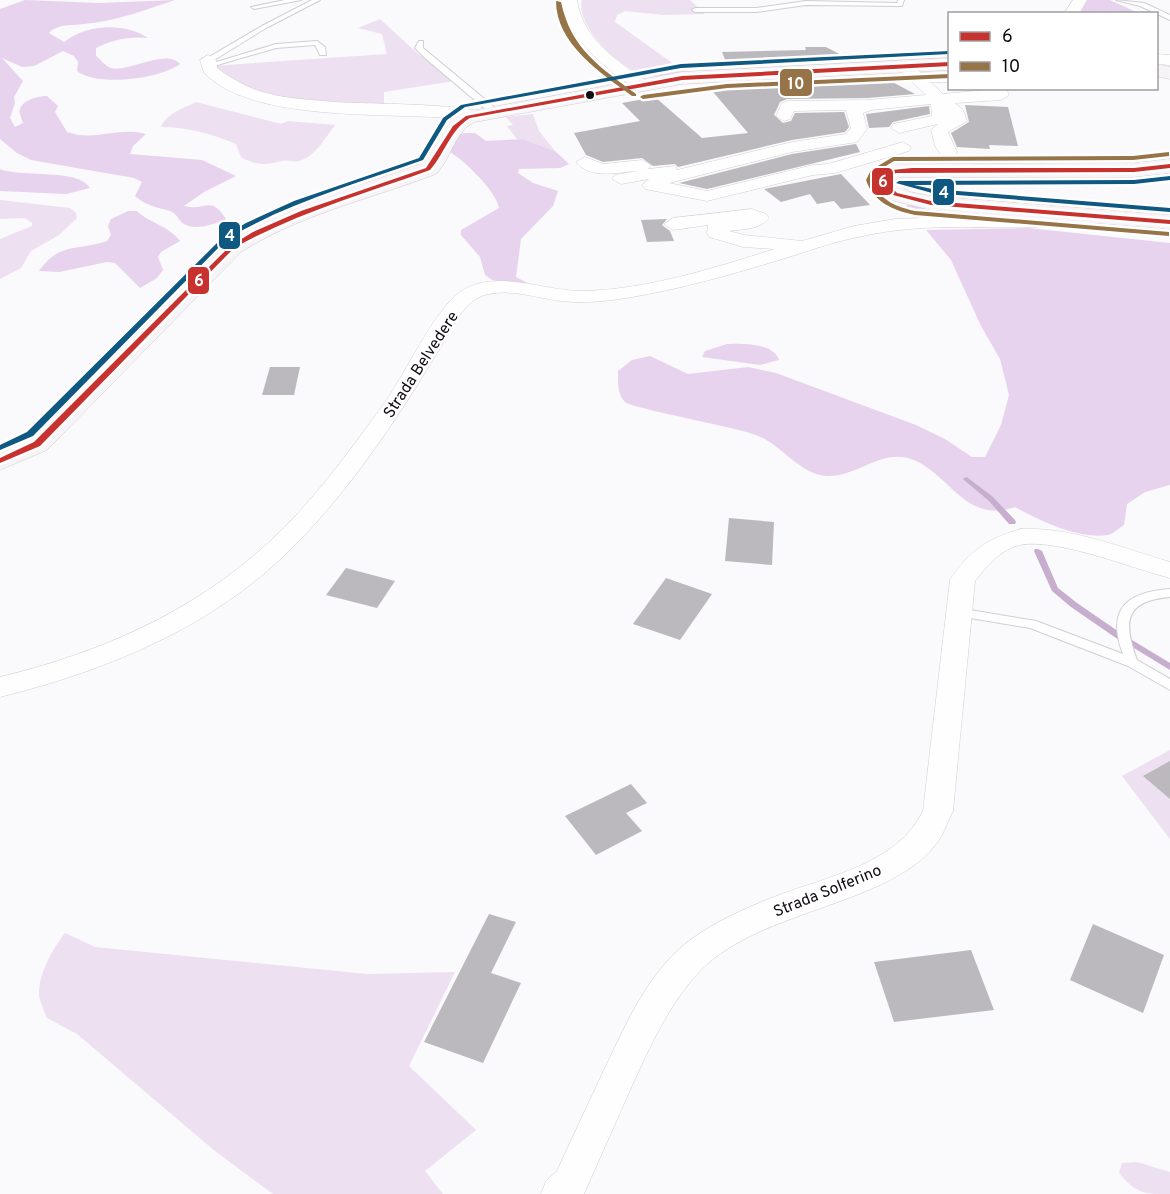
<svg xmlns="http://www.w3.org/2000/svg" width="1170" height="1194" viewBox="0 0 1170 1194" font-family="Overpass,sans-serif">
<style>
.green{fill:#ede0f1}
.forest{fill:#e7d3ee}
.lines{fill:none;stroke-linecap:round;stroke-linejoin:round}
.stream{fill:#c7aece;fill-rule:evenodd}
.building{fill:#bcb9be}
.lane-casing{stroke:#d1ced3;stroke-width:2}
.street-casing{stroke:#d1ced3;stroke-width:1}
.secondary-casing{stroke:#d1ced3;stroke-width:1}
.lane{fill:#fefefe;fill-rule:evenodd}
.street{fill:#fefefe;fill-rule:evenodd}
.secondary{fill:#f6f4f7;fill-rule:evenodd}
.bus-1-casing{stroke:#fff;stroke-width:5}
.bus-2-casing{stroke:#fff;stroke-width:5}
.bus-3-casing{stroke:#fff;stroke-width:5}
.bus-1{fill:#c8322e;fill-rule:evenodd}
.bus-2{fill:#977348;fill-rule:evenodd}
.bus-3{fill:#0e5881;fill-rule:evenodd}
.bus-dot{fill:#110b13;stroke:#fff;stroke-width:2}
.labels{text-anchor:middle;stroke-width:4.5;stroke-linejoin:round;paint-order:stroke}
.street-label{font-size:16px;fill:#110b13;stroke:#fff}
.line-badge{stroke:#fff;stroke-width:2}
.badge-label{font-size:16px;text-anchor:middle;font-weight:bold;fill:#fff}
</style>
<rect width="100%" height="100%" fill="#faf9fb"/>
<!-- green -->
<g class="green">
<path d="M582,0h108l15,14 -41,1 -39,-4 -8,4 -2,7 67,48 13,2c-16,3 -36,7 -51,3 -24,-7 -69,-49 -62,-75z"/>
<polygon points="380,19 417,53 454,81 384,92 384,105 315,103 282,97 242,86 212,66 387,54 382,34 358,28"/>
<path d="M196,102l85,22 7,-3 47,4c-10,13 -19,31 -36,36 -6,2 -11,-2 -18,0 -16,4 -25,5 -40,-4l-5,-13c-23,-10 -49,-17 -75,-17 5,-13 23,-19 35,-25z"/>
<polygon points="533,114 539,131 555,151 523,139 517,139 507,126 513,125 506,117"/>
<polygon points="0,200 70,208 76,213 77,218 59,235 31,251 21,268 0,279 0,239 32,226 32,223 25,218 0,219"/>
<polygon points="1170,750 1170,839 1122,776"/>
<path d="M65,933l30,14 272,27 88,-2 -46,94 67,64 -51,41 18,23h-170l-58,-43 -138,-117 -30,-16c-3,-7 -7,-16 -8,-23 -1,-20 14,-47 26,-62z"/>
<path d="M1137,1162l33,10v22c-27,0 -33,0 -51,-21l3,-10z"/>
</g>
<!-- forest -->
<g class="forest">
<path d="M25,0l74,3 76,-3c-30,10 -59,21 -91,24 -12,2 -26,-1 -35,9l15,9c22,-18 61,-20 84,-4 -17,-2 -37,2 -52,10v8c4,3 9,10 15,12 17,5 55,-20 69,-4 -20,15 -82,23 -103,7l1,-9 -4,-6 -11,-5 -29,15 -12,1 -20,-9 21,23 -9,16 1,6 -5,15 5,9 8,-4c-1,-3 -2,-6 -3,-9 -3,-13 18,-18 27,-18l11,10 -3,6 12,20c27,10 52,-6 79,2l-13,12 -3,8 72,6 34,16 -32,16 -20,14c21,6 26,-12 42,13 -10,5 -31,12 -42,5 -6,-4 -6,-10 -14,-13 -13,-4 -24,-5 -35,-15l7,-14 -8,-4 -103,-18 -14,-7 -17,-14v-130z"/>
<polygon points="1085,0 1110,0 1138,13 1074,14 1085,4"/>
<path d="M467,133h8l11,8 37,-2 32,12 14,13 -9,4 -41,1 -1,4 15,10 25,8 -5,15 -32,33 -5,38 17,9 -41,-6 -7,-5 -5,-18 -19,-22v-5l38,-22c-3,-17 -34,-47 -49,-56l6,-18z"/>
<path d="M0,169c22,9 78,-1 90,19l-24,6 -66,-3z"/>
<polygon points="908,205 918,205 1052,215 918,220 903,212 902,208"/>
<path d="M128,211h9c12,12 32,15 43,30l-19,11 -3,5 5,13 -6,8 -17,10 -25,-25 -8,-1 -48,10 -20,-1c22,-30 36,-19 68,-30l4,-6 -3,-9 3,-7z"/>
<path d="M1028,228l142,15v242l-25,7 -18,12 -3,21c-5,3 -11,9 -16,10 -28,5 -70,-15 -93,-28 -49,17 -64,-31 -101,-47 -32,-13 -57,18 -88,16 -27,-2 -45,-32 -70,-41 -20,-8 -126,-27 -131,-33 -8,-8 -7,-21 -7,-31l14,-11 18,-4 38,18 60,-7 28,6 140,52 29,14 27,18h13l16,-32 8,-30 -9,-36 -19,-33 -30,-66 -25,-30z"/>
<path d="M727,344c15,-1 47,-1 52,16l-19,5 -58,-8 3,-6z"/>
</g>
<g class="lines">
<!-- stream -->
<g class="stream">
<polygon points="966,477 968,478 993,497 1015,520 1016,522 1015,524 1009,524 989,501 964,480 963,479"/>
<polygon points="1035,549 1038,549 1042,551 1058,588 1077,603 1125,636 1126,638 1125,640 1119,640 1071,607 1052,591 1034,551"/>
<polygon points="1132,640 1170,663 1170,670 1129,645 1128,643 1129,641"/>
</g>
</g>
<!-- building -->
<g class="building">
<polygon points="805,47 826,47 853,61 728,67 722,52 806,50"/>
<polygon points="881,76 915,94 868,98 787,99 780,102 774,115 783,123 791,121 795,113 844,112 849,127 845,132 792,140 678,167 675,164 653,166 642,158 603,162 586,155 574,133 640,121 622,103 655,97 702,138 748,133 708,86"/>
<polygon points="965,105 1008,107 1018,146 989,145 990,149 957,147 951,133 969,122"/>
<polygon points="929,106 930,114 893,122 889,127 869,128 866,114"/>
<polygon points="856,144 860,152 707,189 679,183 792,154"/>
<polygon points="841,174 870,205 841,209 834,201 817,204 810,194 781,202 764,189"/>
<polygon points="667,219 662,225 670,231 674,241 647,242 641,220"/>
<polygon points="270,367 300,367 294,395 262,395"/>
<polygon points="729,518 774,522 772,565 725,561"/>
<polygon points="346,568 395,581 377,608 326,595"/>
<polygon points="666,578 712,594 680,640 633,624"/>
<polygon points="1170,761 1170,799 1143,776"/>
<polygon points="631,784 647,803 626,813 642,831 596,855 565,816"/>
<polygon points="489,914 516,922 491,973 521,983 483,1063 424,1042"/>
<polygon points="1093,924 1164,955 1143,1013 1070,980"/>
<polygon points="971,950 994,1010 894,1022 874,962"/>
</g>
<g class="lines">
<defs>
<g id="lane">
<polygon points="285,0 301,0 254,9 251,7"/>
<polygon points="312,0 320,0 266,28 211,62 204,60 262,26"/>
<polygon points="898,0 904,0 902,6 806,5 756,12 695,12 692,10 695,8 756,8 806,1 897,3"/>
<polygon points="1116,0 1144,3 1170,15 1170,20 1140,6"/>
<polygon points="317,41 325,47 326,55 320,55 315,45 276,48 207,68 203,66 276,44"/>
<polygon points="419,41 423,41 423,48 487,101 496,109 496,113 490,113 425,58 415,48"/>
<path d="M1170,589v8c-46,4 -47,25 -33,63l33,19v11l-42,-24 -98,-38 -72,-12 -6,-4 6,-4 78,13 87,33c-17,-45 4,-62 47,-65z"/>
</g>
<g id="street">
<path d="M563,0h14c6,40 39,59 70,82l2,3 -2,3c-20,5 -67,-44 -76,-60 -5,-9 -7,-18 -8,-28z"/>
<polygon points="1073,0 1087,0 1079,14 1064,14"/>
<polygon points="1156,54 1170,55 1170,65 1156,64"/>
<path d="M208,55l8,5 1,8c15,11 30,20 49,25 22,6 46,7 69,9 22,2 141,1 150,13l-8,5c-72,-8 -189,2 -251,-31 -8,-4 -15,-10 -22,-16l-4,-13z"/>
<path d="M903,60l18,13 29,-1v10h-20l13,12 63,-6 3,7 -8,5 -46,3 8,7 4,11 -19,11 9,20 -3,4h-12l-7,-10 -4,-16 7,-6 -39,9 -8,-5 2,-4 39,-8 -1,-12 -60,6 -8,3 4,16 -10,13 -65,10 -123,31 38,8 106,-26 15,-1 75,-22 8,5 -2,4 -74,22 -22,2 -106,26 -62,-12 -3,-4 7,-6 -28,5 -9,-5 3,-4 23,-4c-19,1 -48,9 -62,-9l9,-5 18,7 39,-4 9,5 -3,4 27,-3 2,4 115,-28 54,-8 5,-6 -5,-18 -52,1 -4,8 -6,2 -8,-5 6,-13 6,-2 80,-1 58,-5 -31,-30z"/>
<path d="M752,209l14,5 3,4c-9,12 -27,11 -40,13l15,4 58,6 52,-15 41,-7 201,-7 9,5c-14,14 -121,10 -146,10 -32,0 -65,2 -96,9 -28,5 -54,15 -81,23 -55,17 -112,33 -169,41 -18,2 -34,3 -52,1 -24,-3 -52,-13 -76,-6 -21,6 -32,31 -42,48 -42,70 -87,139 -144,198 -81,84 -187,128 -299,156v-20c99,-24 192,-64 268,-134 44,-40 80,-90 115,-138 20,-27 52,-96 77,-113 35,-24 83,-1 121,-1 65,-1 133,-23 194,-42l-32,-2 -34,-10 -2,-4 1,-8 -35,5 -9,-6 9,-6z"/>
<path d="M1021,529c51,-2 101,19 149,33v16c-36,-9 -125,-45 -157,-31 -16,7 -27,20 -38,34l-22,230c-5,9 -8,20 -14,29 -44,65 -176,68 -237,129 -34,35 -52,78 -72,121 -15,35 -31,69 -46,104h-43l5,-13 11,-10c16,-35 32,-69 48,-103 20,-42 39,-86 74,-119 27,-24 66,-41 100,-54 50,-19 118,-31 144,-84l27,-231c19,-29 38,-42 71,-51z"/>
</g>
<g id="secondary">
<path d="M950,58v12l-268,14 -207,38c-21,9 -23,36 -39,52 -66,25 -135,40 -195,78l-194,198 -47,20v-20l27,-12 196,-196c62,-38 130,-53 197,-78 17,-15 18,-41 40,-51l222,-41z"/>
<polygon points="1156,64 1170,67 1170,79 1156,76"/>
<polygon points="1170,159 1170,173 1134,177 900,177 893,182 910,192 931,196 1170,215 1170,229 931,210 887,199 876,191 870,180 886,166 894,164 1134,163"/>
</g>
</defs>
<!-- lane casing -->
<use href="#lane" class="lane-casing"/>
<!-- street casing -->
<use href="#street" class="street-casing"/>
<!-- secondary casing -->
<use href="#secondary" class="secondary-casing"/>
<!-- lane -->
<use href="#lane" class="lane"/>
<!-- street -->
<use href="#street" class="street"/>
<!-- secondary -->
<use href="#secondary" class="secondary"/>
<defs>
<g id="bus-1">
<path d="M950,62v4l-268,14 -212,38c-20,12 -25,35 -40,52 -66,24 -134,43 -196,78l-194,198 -40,17v-5l34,-16 196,-196 23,-14 48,-21 125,-43 27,-42 13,-10 216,-40z"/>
<polygon points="1170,164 1170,168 1134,172 896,173 885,180 897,193 931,201 1170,220 1170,224 931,205 893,195 878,180 892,170 912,168 1134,168"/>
</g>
<g id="bus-2">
<path d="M556,1l5,1c10,47 39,65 75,92v2h-4c-31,-23 -76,-52 -76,-95z"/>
<polygon points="950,74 950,78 727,88 643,99 640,97 643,95 727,84"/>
<path d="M1169,152v4l-36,4 -239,1 -18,11 -4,8c7,20 24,27 43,31l254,21v4l-254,-21c-22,-5 -41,-12 -49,-35l5,-10 22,-13 240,-1z"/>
</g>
<g id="bus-3">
<path d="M950,51l-1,3 -268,14 -216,39 -18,13 -24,40c-67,24 -134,42 -196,79l-194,197 -33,14v-5l27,-13 196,-195 23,-14 48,-22 125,-43 24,-40 18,-13 220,-41z"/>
<polygon points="1170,176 1170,180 1134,184 914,185 932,189 1170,208 1170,212 932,193 896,183 899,181 1134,180"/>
</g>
</defs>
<!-- bus-1 casing -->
<use href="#bus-1" class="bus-1-casing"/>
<!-- bus-2 casing -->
<use href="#bus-2" class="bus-2-casing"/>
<!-- bus-3 casing -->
<use href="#bus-3" class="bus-3-casing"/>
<!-- bus-1 -->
<use href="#bus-1" class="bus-1"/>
<!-- bus-2 -->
<use href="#bus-2" class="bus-2"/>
<!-- bus-3 -->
<use href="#bus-3" class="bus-3"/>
</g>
<!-- markers -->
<circle class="bus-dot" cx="590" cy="95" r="5"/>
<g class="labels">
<!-- street labels -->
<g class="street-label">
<text transform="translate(420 364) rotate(-57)" y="6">Strada Belvedere</text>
<text transform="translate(827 890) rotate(-22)" y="6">Strada Solferino</text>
</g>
</g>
<g class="line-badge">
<rect x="779" y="68" width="34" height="29" rx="6" fill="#977348"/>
<rect x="871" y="167" width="23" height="29" rx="6" fill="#c8322e"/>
<rect x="932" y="178" width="23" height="28" rx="6" fill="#0e5881"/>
<rect x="218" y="221" width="23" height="29" rx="6" fill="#0e5881"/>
<rect x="187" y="266" width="23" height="29" rx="6" fill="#c8322e"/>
</g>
<g class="badge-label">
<text x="796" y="89">10</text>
<text x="883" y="187">6</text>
<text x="944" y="198">4</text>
<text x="230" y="241">4</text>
<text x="199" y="286">6</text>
</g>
<!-- legend -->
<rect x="948" y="12" width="210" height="78" fill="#ffffff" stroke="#a09da1" stroke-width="1.5"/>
<rect x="960" y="32" width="30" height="9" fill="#c8322e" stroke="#a09da1" stroke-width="1.5"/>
<text x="1002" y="42" font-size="18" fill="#110b13">6</text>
<rect x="960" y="62" width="30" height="9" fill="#977348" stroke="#a09da1" stroke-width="1.5"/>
<text x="1002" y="72" font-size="18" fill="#110b13">10</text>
</svg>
